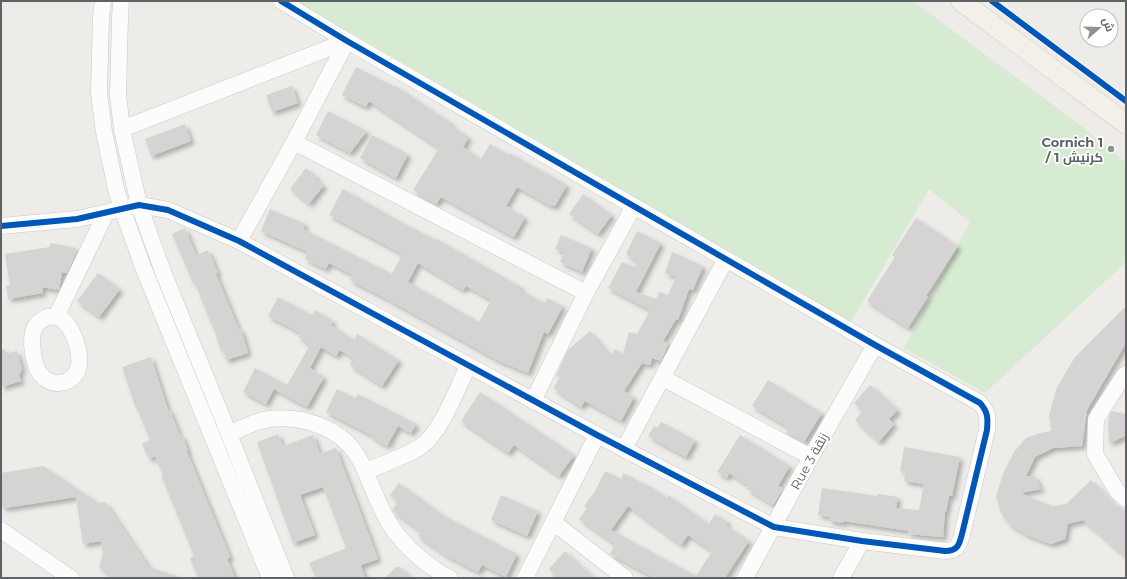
<svg xmlns="http://www.w3.org/2000/svg" width="1127" height="579" viewBox="0 0 1127 579" font-family="Montserrat,Cairo,sans-serif">
<style>
.green{fill:#d6ebd2}
.building{fill:#d5d4d2;fill-rule:evenodd;filter:url(#shadow)}
.lines{fill:none;stroke-linecap:round;stroke-linejoin:round}
.minor-casing{stroke:#c9c9c9;stroke-width:17}
.major-casing{stroke:#d7cab4;stroke-width:21}
.minor{stroke:#fcfcfc;stroke-width:16}
.major{stroke:#f3f0e9;stroke-width:20}
.cycleway-casing{stroke:#fff;stroke-width:8}
.cycleway{stroke:#0057b8;stroke-width:6}
.poi-dot{fill:#8f9294;stroke:#fff;stroke-width:1.5}
.labels{text-anchor:middle;stroke-width:3.5;stroke-linejoin:round;paint-order:stroke}
.poi-label{font-size:13px;font-weight:bold;fill:#5d6267;stroke:#fff;text-anchor:end}
.street-label{font-size:13px;fill:#5d6267;stroke:#fff}
</style>
<defs>
<filter id="shadow"><feDropShadow dx="3.5" dy="3.5" stdDeviation="2" flood-color="#0004"/></filter>
</defs>
<rect width="100%" height="100%" fill="#edece8"/>
<!-- green -->
<polygon class="green" points="296,1 913,1 1080,125 1126,163 1126,262 985,393 904,348 970,222 929,189 851,322"/>
<!-- building -->
<g class="building">
<polygon points="356,67 395,87 396,86 451,123 450,125 469,137 463,147 481,159 490,144 509,155 510,153 567,185 555,206 551,206 517,187 506,206 525,217 514,237 441,197 436,204 413,190 439,148 369,101 366,107 342,95"/>
<polygon points="292,86 298,103 272,112 266,95"/>
<polygon points="328,111 367,131 350,153 316,135"/>
<polygon points="185,124 191,141 151,156 145,139"/>
<polygon points="372,135 408,154 396,178 360,158"/>
<polygon points="306,168 317,177 316,179 324,185 309,204 290,189"/>
<path d="M343,189l60,34 33,17 1,-1 84,48 -1,3 25,13 2,-5 16,8 -15,28 -4,-2 -16,41 -29,-12 -112,-62 -37,-19 3,-5 -24,-12 -3,6 -21,-10 3,-7 -47,-21 9,-22 35,15 -2,5 89,45 10,-20 -73,-39zM418,263l45,27 3,-4 25,14 -12,22 -71,-40z"/>
<polygon points="583,194 612,215 598,234 569,214"/>
<polygon points="916,218 958,246 926,296 928,297 908,328 867,301 895,257 892,255"/>
<polygon points="185,228 196,255 208,250 218,273 216,274 239,330 241,329 248,353 226,360 223,351 221,351 212,323 211,324 195,283 193,283 172,234"/>
<polygon points="637,231 661,243 636,292 656,299 659,292 668,295 676,277 665,273 672,252 703,266 693,290 689,289 678,320 676,319 663,341 668,343 665,352 661,361 652,358 650,365 642,363 624,391 634,397 621,421 585,401 581,407 553,388 560,378 556,376 568,350 590,331 610,356 615,349 623,354 629,332 637,334 650,310 608,288 622,262 635,267 638,263 626,254"/>
<polygon points="561,235 592,248 582,272 560,262 564,252 555,249"/>
<polygon points="50,243 76,248 75,256 67,273 62,272 59,290 42,287 43,293 8,299 6,286 10,285 5,254 50,247"/>
<polygon points="98,273 120,289 99,317 77,301"/>
<polygon points="278,297 312,315 315,310 333,321 331,325 354,340 357,334 399,360 382,386 350,365 353,358 340,350 336,356 321,347 310,368 324,377 307,407 274,389 266,404 243,392 255,368 287,385 310,345 298,337 301,333 268,316"/>
<polygon points="1126,306 1126,343 1087,410 1082,446 1053,448 1035,457 1026,476 1035,476 1041,489 1021,493 1052,506 1066,504 1091,480 1114,504 1126,511 1126,557 1083,520 1068,524 1065,539 1051,544 1027,535 1009,524 1001,513 996,496 1003,474 1014,452 1026,438 1040,433 1051,431 1049,415 1057,387 1075,357"/>
<polygon points="1,348 9,353 17,351 22,369 19,375 21,381 1,387"/>
<polygon points="151,357 168,410 170,410 180,436 182,435 188,451 187,452 230,557 227,559 235,578 198,578 190,558 194,556 161,475 163,475 155,456 149,459 142,444 150,440 136,406 135,406 122,367"/>
<polygon points="768,380 822,413 804,442 784,429 786,426 752,406"/>
<polygon points="870,385 898,410 889,419 894,424 879,442 855,420 863,411 854,403"/>
<polygon points="337,389 355,398 358,394 416,424 411,433 398,426 387,446 372,437 373,436 326,412"/>
<polygon points="480,392 574,455 559,476 514,445 508,453 461,421"/>
<polygon points="1112,411 1126,414 1126,436 1109,443 1108,424 1109,416"/>
<polygon points="661,422 695,440 686,457 648,436 654,426 658,428"/>
<polygon points="278,434 283,446 313,435 320,454 336,448 378,559 361,565 365,578 316,578 309,563 346,548 323,487 300,495 315,535 293,543 257,442"/>
<polygon points="740,435 790,466 778,486 783,489 773,505 747,489 749,486 729,473 727,478 717,472"/>
<polygon points="904,447 960,457 952,496 949,496 946,512 945,512 943,537 908,534 909,531 844,521 844,523 829,521 830,517 818,515 822,488 877,496 878,494 898,497 896,508 919,510 924,484 904,481 905,472 900,471"/>
<polygon points="43,466 98,503 105,502 149,567 177,576 177,578 115,578 99,567 103,554 101,541 83,544 76,497 5,508 1,505 1,473"/>
<path d="M605,471l16,8 2,-6 27,14v-1l17,12 1,-3 41,29 6,-10 13,8 -2,3 23,16 -24,37h-70l-45,-24 5,-10 -36,-25 8,-11 -3,-2 11,-15zM628,506l53,39 7,-10 24,16 -16,25 -85,-46z"/>
<polygon points="399,483 439,512 439,513 517,554 506,577 482,565 478,572 447,556 418,536 421,531 394,512 392,510 398,501 390,495"/>
<polygon points="501,495 538,511 527,536 491,520"/>
<polygon points="565,551 594,578 558,578 549,569"/>
<polygon points="396,567 400,567 411,578 385,578"/>
</g>
<g class="lines">
<defs>
<g id="minor">
<polyline points="103,1 101,17 99,93 104,132 116,189 122,208 143,267 270,578"/>
<polyline points="121,1 120,18 118,95 122,129 139,205 163,272 229,434 286,578"/>
<polyline points="122,129 347,41"/>
<polyline points="294,142 586,293"/>
<path d="M1,226l76,-7 62,-14 29,5 71,31 358,194 177,92 88,14 83,10c12,0 14,-5 17,-17l25,-104c1,-12 1,-18 -7,-27l-105,-58 -528,-304 -66,-40"/>
<polyline points="239,241 294,142 347,41"/>
<path d="M47,317c3,0 7,-1 10,0 8,2 12,10 16,17 8,18 13,46 -14,49 -7,1 -15,-4 -19,-9 -7,-10 -12,-40 -3,-50 3,-3 7,-5 10,-7z"/>
<polyline points="56,317 106,213"/>
<polyline points="1126,374 1123,377 1096,419 1095,454 1117,491 1126,499"/>
<polyline points="663,378 811,457"/>
<polyline points="533,401 586,293 634,206"/>
<path d="M229,434c13,-6 26,-13 40,-15 32,-4 70,8 88,36 8,13 12,26 18,39 12,31 27,51 54,71 7,5 13,10 21,13"/>
<polyline points="624,449 726,259"/>
<path d="M366,471c18,-7 37,-14 54,-24 21,-14 37,-58 48,-81"/>
<polyline points="553,522 625,578"/>
<polyline points="1,530 71,578"/>
<polyline points="525,578 597,435"/>
<polyline points="745,578 811,457 875,345"/>
<polyline points="841,578 862,541"/>
</g>
<polyline id="major" points="961,1 1126,124"/>
</defs>
<!-- minor casing -->
<use href="#minor" class="minor-casing"/>
<!-- major casing -->
<use href="#major" class="major-casing"/>
<!-- minor -->
<use href="#minor" class="minor"/>
<!-- major -->
<use href="#major" class="major"/>
<defs>
<g id="cycleway">
<polyline points="992,1 1126,101"/>
<path d="M1,226l76,-7 62,-14 29,5 71,31 358,194 177,92 88,14 83,10c12,0 14,-5 17,-17l25,-104c1,-12 1,-18 -7,-27l-105,-58 -528,-304 -66,-40"/>
</g>
</defs>
<!-- cycleway casing -->
<use href="#cycleway" class="cycleway-casing"/>
<!-- cycleway -->
<use href="#cycleway" class="cycleway"/>
</g>
<!-- markers -->
<circle class="poi-dot" cx="1111" cy="149" r="4"/>
<g class="labels">
<!-- poi labels -->
<g class="poi-label">
<text x="1103" y="147">Cornich 1<tspan x="1103" dy="15">/ كرنيش 1</tspan></text>
</g>
<!-- street labels -->
<g class="street-label">
<text transform="translate(809 461) rotate(-61)" y="5">Rue 3 زنقة</text>
</g>
</g>
<!-- border -->
<rect width="1127" height="579" fill="none" stroke="#5d6267" stroke-width="4"/>
<!-- north arrow -->
<g transform="translate(1099 28) rotate(70)"><circle r="19" fill="#ffffff" stroke="#bec0c2"/>
<path d="M0-3L7 15L0 10L-7 15Z" fill="#8f9294"/>
<text y="-6" font-size="11" font-weight="bold" text-anchor="middle" fill="#5d6267">ش</text>
</g>
</svg>
